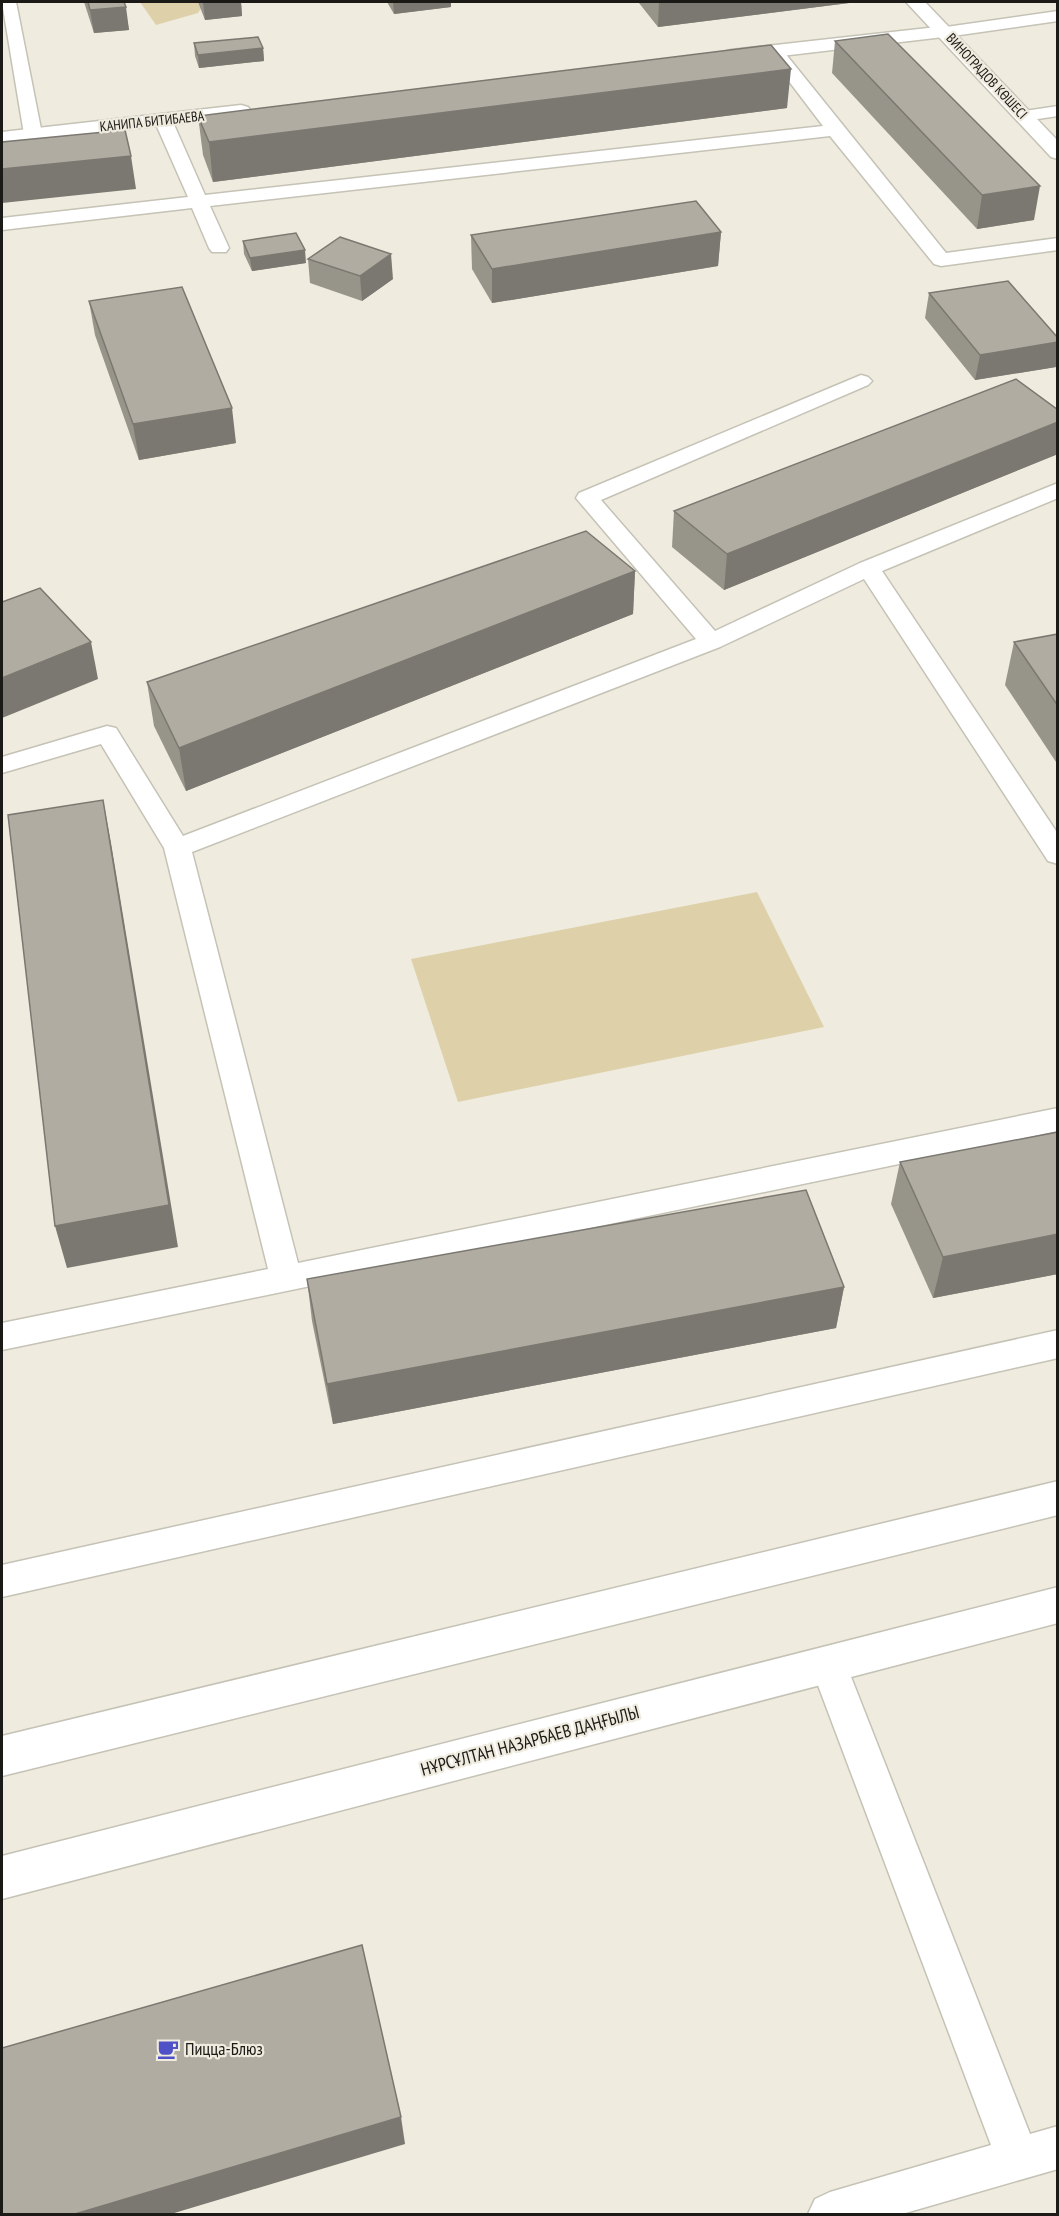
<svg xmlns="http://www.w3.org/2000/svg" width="1059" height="2216" viewBox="0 0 1059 2216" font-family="'PT Sans Narrow',sans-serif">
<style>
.green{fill:#ded1aa}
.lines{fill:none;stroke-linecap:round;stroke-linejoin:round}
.service-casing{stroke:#c5c2b6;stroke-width:3}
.tertiary-casing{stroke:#c5c2b6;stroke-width:3}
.secondary-casing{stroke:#c5c2b6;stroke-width:3}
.primary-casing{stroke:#c5c2b6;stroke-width:3}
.service{fill:#fff;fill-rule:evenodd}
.tertiary{fill:#fff;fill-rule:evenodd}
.secondary{fill:#fff;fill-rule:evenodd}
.primary{fill:#fff;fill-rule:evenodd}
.wall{fill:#97948a}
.shaded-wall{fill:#7b7871}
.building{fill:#b0aca1;stroke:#7b7871;stroke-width:1.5}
.labels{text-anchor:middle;stroke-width:4.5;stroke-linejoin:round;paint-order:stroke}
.far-street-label{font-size:14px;fill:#1c1a16;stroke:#efebdf}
.near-street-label{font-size:18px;fill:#1c1a16;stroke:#efebdf}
.near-poi-label{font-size:18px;fill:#1c1a16;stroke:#efebdf;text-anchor:start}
</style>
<rect width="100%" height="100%" fill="#efebdf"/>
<!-- green -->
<g class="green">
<polygon points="140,2 205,2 198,13 156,25"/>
<polygon points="757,892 824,1027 458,1102 411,959"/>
</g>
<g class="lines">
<defs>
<g id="service">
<polygon points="2,2 16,2 42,134 39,138 27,138 24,134"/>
<polygon points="1058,11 1058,21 946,37 938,32 946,27"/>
<polygon points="774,46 780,47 946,253 1058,238 1058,250 941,266 934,264 830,136 210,206 229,248 226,252 212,252 209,248 192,208 2,230 2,218 188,197 154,120 157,116 169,116 172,120 205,195 823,126 766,51 768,47"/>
<polygon points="1058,106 1058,116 1024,121 1018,120 1015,116 1018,112"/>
<polygon points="861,375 868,377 872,381 868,385 601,500 715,631 860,563 1058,483 1058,498 882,571 1058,834 1058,864 1048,861 864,579 720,647 192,852 298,1263 1058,1108 1058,1131 2,1350 2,1323 268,1269 164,848 101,744 2,773 2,757 107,726 116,728 183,836 696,639 576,498 579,493"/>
<polygon points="1058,1330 1058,1358 2,1597 2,1565"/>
<polygon points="828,1647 841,1652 846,1664 1030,2134 1058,2126 1058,2169 902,2214 808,2214 815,2199 830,2192 991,2145 810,1664 815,1652"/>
</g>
<g id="tertiary">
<polygon points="946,26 952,28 955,32 952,36 731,62 724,60 722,56 724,52 731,50"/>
<polygon points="241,105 248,107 251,111 248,115 2,144 2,132"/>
</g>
<polygon id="secondary" points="906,2 925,2 1058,141 1058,159 1051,157"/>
<g id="primary">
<polygon points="1058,1481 1058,1515 2,1776 2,1736"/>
<polygon points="1058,1587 1058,1623 2,1899 2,1856"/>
</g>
</defs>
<!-- service casing -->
<use href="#service" class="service-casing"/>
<!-- tertiary casing -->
<use href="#tertiary" class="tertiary-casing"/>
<!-- secondary casing -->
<use href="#secondary" class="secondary-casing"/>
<!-- primary casing -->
<use href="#primary" class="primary-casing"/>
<!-- service -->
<use href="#service" class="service"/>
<!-- tertiary -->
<use href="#tertiary" class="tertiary"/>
<!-- secondary -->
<use href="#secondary" class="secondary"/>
<!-- primary -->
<use href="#primary" class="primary"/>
</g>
<!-- wall -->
<g class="wall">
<polygon points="84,2 124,2 129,30 94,33"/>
<polygon points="198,2 241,2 242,16 205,20"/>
<polygon points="387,2 451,2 451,7 394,14"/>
<polygon points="640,2 849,2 849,3 658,27 639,3"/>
<polygon points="835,41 1034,220 977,229 832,73"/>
<polygon points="194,43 263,48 264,61 199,68 195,56"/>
<polygon points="787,108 213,182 203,155 198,116"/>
<polygon points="721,232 718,266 492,303 472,269 471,235"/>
<polygon points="243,241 306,263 252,271 244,254"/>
<polygon points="308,259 393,279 362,301 310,283"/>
<polygon points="929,293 1058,338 1058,360 1056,367 975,380 925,318"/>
<polygon points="89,301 236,443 139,460 95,335"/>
<polygon points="1058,422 1058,454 724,590 672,547 674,511"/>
<polygon points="635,571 633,614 186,791 154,726 147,682"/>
<polygon points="1058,634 1058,765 1005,685 1014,642"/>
<polygon points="1058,1132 1058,1274 933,1298 891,1204 900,1162"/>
<polygon points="307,1279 844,1287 836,1328 333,1424 312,1321"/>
</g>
<!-- shaded-wall -->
<g class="shaded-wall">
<polygon points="203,2 241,2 242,16 205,20"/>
<polygon points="393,2 451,2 451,7 394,14"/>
<polygon points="659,2 849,2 849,3 658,27"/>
<polygon points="126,7 129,30 94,33 90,10"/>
<polygon points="263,48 264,61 199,68 198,55"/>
<polygon points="791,69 787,108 213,182 209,142"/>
<polygon points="131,156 136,189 2,203 2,169"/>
<polygon points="1040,186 1034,220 977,229 982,195"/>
<polygon points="721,232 718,266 492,303 492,269"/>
<polygon points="305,250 306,263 252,271 250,258"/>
<polygon points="391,254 393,279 362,301 360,276"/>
<polygon points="1058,342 1058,360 1056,367 975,380 980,355"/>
<polygon points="232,408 236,443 139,460 133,424"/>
<polygon points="1058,422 1058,454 724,590 727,554"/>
<polygon points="635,571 633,614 186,791 179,748"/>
<polygon points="91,642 98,679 2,718 2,678"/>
<polygon points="103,800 111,843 178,1247 67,1268 55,1226"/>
<polygon points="1058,1234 1058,1274 933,1298 943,1257"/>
<polygon points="844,1287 836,1328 333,1424 327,1384"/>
<polygon points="401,2117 405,2144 171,2214 75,2214"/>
</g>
<!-- building -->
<g class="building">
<polygon points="88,2 124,2 126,7 90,10"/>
<polygon points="888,34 1040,186 982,195 835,41"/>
<polygon points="258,37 263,48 198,55 194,43"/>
<polygon points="771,45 791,69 209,142 198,116"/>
<polygon points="125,130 131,156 2,169 2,142"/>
<polygon points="696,201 721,232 492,269 471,235"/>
<polygon points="296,233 305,250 250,258 243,241"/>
<polygon points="340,237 391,254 360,276 308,259"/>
<polygon points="1008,281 1058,338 1058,342 980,355 929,293"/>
<polygon points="182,287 232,408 133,424 89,301"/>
<polygon points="1016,379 1058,410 1058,422 727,554 674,511"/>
<polygon points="586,531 635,571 179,748 147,682"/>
<polygon points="40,588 91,642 2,678 2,602"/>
<polygon points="1058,634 1058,706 1014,642"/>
<polygon points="103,800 169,1205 55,1226 8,815"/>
<polygon points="1058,1132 1058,1234 943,1257 900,1162"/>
<polygon points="806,1190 844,1287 327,1384 307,1279"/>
<polygon points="362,1945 401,2117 75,2214 2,2214 2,2048"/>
</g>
<!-- icons -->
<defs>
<symbol id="cafe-bare" viewBox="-9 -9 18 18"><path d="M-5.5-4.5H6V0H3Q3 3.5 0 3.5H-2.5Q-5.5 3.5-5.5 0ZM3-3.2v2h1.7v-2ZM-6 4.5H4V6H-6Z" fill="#5051c7" stroke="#efebdf" stroke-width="2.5" paint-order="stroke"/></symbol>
</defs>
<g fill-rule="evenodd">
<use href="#cafe-bare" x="153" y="2034" width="30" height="30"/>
</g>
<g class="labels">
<!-- far-street labels -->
<g class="far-street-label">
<text transform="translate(987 76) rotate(47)" y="5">ВИНОГРАДОВ КӨШЕСІ</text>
<text transform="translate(152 121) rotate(-6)" y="5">КАНИПА БИТИБАЕВА</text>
</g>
<!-- near-street labels -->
<g class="near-street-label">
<text transform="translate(530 1741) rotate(-15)" y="6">НҰРСҰЛТАН НАЗАРБАЕВ ДАҢҒЫЛЫ</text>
</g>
<!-- near-poi labels -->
<g class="near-poi-label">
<text x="185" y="2055">Пицца-Блюз</text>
</g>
</g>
<!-- border -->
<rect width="1059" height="2216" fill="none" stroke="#1c1a16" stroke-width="6"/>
</svg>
